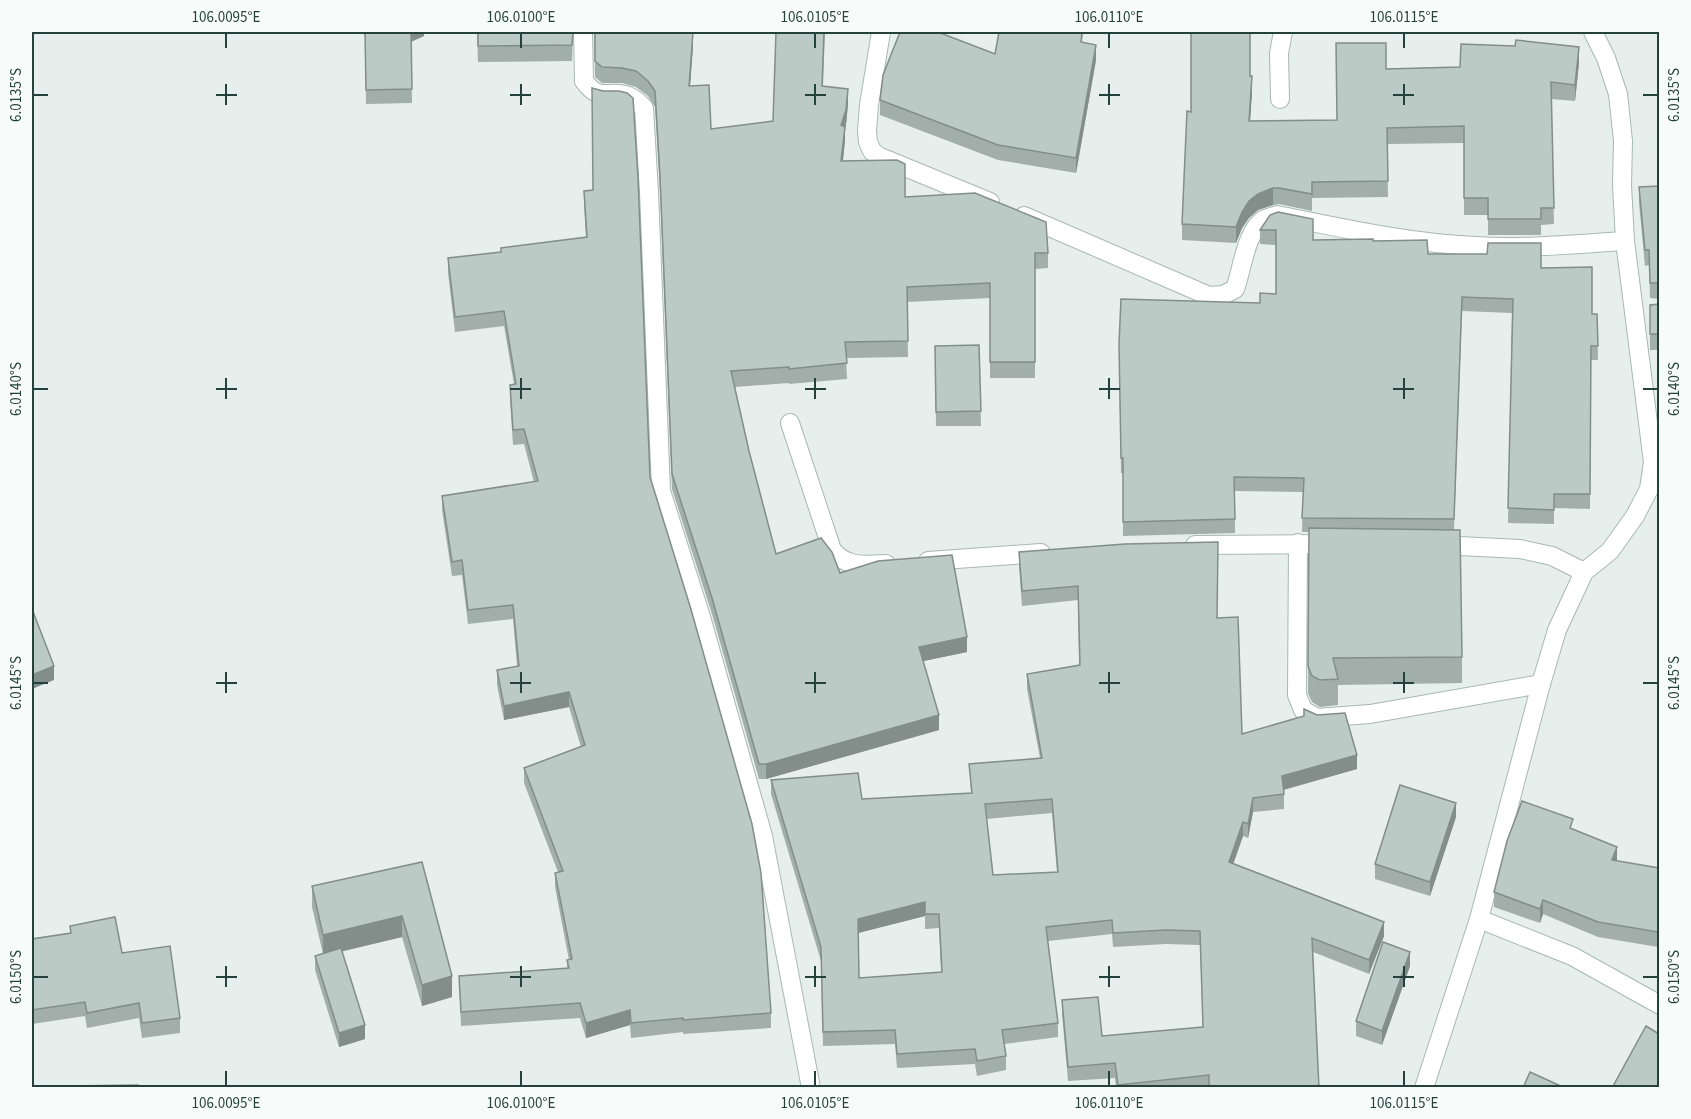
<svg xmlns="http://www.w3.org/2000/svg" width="1691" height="1119" viewBox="0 0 1691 1119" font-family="'Source Sans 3',sans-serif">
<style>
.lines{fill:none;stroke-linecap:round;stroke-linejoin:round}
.minor-casing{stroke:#a8b8b2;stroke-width:20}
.minor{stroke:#fff;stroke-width:18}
.wall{fill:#a1aea9;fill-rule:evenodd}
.shaded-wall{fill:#838d89}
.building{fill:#bbcac4;stroke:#838d89;stroke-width:1.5;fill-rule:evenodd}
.ticks{fill:none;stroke:#24423a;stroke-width:2}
.neatline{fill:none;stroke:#24423a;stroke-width:2}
.ticks-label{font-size:15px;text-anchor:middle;fill:#24423a}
</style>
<rect width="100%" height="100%" fill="#e6efeb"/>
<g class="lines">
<defs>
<g id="minor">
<path d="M583,32l1,49c16,22 24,8 44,15 7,2 11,7 16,12l5,84 12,299 40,126 62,219 48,252"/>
<polyline points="881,32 869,105 867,131 868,142 872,151 878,156 990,202"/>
<polyline points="1280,99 1279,53 1283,32"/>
<path d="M1024,216l185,80 14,-1 12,-6c7,-19 11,-57 28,-69 3,-2 10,-3 14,-5 65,13 131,28 198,31 50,3 100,-2 150,-5"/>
<path d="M790,423l42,127c14,18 33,15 54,14"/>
<polyline points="1298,543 1297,695 1303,710 1317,718 1370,714 1541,684"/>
<polyline points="1195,545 1332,544"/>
<polyline points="1438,545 1520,549 1552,556 1584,572"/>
<polyline points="928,561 1041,553"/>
<polyline points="1479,919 1572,956 1660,1005"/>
<polyline points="1424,1088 1479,919 1541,684 1557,630 1584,572 1610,551 1635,516 1649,489 1653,462 1625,241 1622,185 1623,141 1618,94 1606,58 1593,32"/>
</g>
</defs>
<!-- minor casing -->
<use href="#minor" class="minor-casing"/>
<!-- minor -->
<use href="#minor" class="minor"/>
</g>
<!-- wall -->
<g class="wall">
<polygon points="363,32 424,32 424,36 411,41 412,103 366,104 365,37"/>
<polygon points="477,32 573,32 572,61 478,62"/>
<polygon points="594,32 693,46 690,85 711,129 773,121 776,32 825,32 823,86 848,104 846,125 845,130 843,161 905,197 1048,253 1048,268 1035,269 1035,378 990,378 990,298 907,302 908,357 846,358 847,379 789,384 789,383 735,387 749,451 776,554 840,573 967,652 923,661 939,730 766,779 759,779 712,614 672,489 660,192 655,107 648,96 636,87 622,83 602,83 595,77"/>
<polygon points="1083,32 1082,42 1096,60 1076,173 998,160 880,115 880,100 995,54"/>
<polygon points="1579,63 1575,101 1551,99 1554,224 1541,225 1541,235 1488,235 1488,215 1464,215 1464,143 1387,144 1388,197 1312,198 1312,211 1279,204 1273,205 1258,210 1249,218 1242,228 1236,243 1182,240 1182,224 1191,112 1250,76 1252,92 1250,121 1337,120 1386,69"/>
<polygon points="1659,186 1659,299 1650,298 1649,265 1645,266 1639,203 1639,187"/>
<polygon points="584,191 650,477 771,1013 771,1028 683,1034 683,1032 631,1038 630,1025 586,1038 580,1018 461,1026 459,976 567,968 567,960 569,960 555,887 555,873 558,872 524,783 524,768 581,747 569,707 504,720 497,685 497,670 517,666 513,619 468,624 462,575 452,576 442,510 442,496 534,482 524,444 513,445 510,399 510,385 514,384 504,326 455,332 448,273 448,258 501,252 586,238 584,205"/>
<polygon points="1270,215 1313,240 1373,241 1428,254 1541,268 1592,314 1597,314 1598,360 1591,360 1590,509 1554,508 1554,524 1508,523 1512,313 1462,311 1454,530 1462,657 1462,683 1338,685 1338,705 1320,707 1312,702 1308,693 1309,532 1302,532 1303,492 1235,491 1235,533 1123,536 1123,473 1121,473 1119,359 1260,303 1276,294 1276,245 1260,244 1260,230"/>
<polygon points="1659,304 1659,350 1650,350 1650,305"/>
<polygon points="979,345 981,426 936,426 935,346"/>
<path d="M1019,552l198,66 25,116 115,35 -73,21v19l-31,3 -5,26 -5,-2 -10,28 151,72 -15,38 -56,-22 6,136h-203l-1,-10 -47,3 -6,-67v-14l40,36 101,-9 -3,-82 -34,-1 -53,3 -1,-13 -64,7 10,82v14l-54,7 2,12v14l-29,6 -2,-12 -78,4 -2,-24 -72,2 -2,-85 -50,-167v-14l91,19 109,-6 -2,-29 71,-6 -13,-69v-15l52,-9 -1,-65 -56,6 -3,-40zM1052,813l5,59 -64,3 -7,-56zM925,916v13l14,-1 2,44 -82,6 -1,-45z"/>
<polygon points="1456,817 1430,896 1375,879 1375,864"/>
<polygon points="1573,829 1617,861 1659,868 1658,947 1598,937 1543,914 1540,923 1494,907 1494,892"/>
<polygon points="422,862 452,997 422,1006 402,937 342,951 365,1039 339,1047 315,970 315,956 323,954 312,907 312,886"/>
<polygon points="70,926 122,953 180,1018 180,1033 142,1038 139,1018 87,1028 85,1016 32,1024 32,939 70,933"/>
<polygon points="1410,966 1382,1045 1356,1036 1356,1021"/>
</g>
<!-- shaded-wall -->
<g class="shaded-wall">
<polygon points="411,32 424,32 424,36 411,42"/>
<polygon points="693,32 693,46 689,101 689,86"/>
<polygon points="1096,45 1096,60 1076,173 1076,158"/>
<polygon points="1579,47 1579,63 1575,101 1575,85"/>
<polygon points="1252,76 1252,92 1249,137 1249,121"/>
<polygon points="848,89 848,104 846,125 845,130 845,142 841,177 841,125"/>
<polygon points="1273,188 1273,205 1258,210 1249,218 1242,228 1236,243 1236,227 1242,212 1249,201 1258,194"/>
<polygon points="967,637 967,652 919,662 919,647"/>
<polygon points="54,666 54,680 32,689 32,675"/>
<polygon points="569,692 569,707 504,720 504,706"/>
<polygon points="939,715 939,730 766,779 766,764"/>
<polygon points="1357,755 1357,769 1282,790 1282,776"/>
<polygon points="1253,798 1253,812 1248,838 1248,824"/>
<polygon points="1456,803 1456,817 1430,896 1430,882"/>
<polygon points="1243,822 1243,836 1229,876 1229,862"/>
<polygon points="1617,847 1617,861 1612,860"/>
<polygon points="1543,900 1543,914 1540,923 1540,909"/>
<polygon points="925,902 925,916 858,933 858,919"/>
<polygon points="402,916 402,937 323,956 323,935"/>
<polygon points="1659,921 1659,935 1658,947 1658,932"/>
<polygon points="1384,922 1384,936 1369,974 1369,960"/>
<polygon points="1410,952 1410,966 1382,1045 1382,1031"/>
<polygon points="452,976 452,997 422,1006 422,985"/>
<polygon points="630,1010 630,1025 586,1038 586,1023"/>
<polygon points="365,1025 365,1039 339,1047 339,1033"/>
</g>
<!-- building -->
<g class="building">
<polygon points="365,32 411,32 412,89 366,90"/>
<polygon points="478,32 573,32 572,45 478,46"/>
<polygon points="595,32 693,32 689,86 709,85 711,129 773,121 776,32 824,32 822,86 848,89 846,110 841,125 845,127 841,161 897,160 905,164 905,197 975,193 1046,222 1048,253 1035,253 1035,362 990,362 990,283 907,287 908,341 845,342 847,363 789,369 789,367 731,371 749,451 776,554 821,538 832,552 840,573 878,561 952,555 967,637 919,647 939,715 766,764 759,764 712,598 672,474 660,176 655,91 648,81 636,71 622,68 602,67 595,61"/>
<polygon points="900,32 938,32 995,54 999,32 1082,32 1081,42 1096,45 1076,158 998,145 880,100 883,75"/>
<polygon points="1191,32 1250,32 1250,76 1252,76 1249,121 1337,120 1336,43 1386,43 1386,69 1460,67 1461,44 1515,46 1516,40 1579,47 1575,85 1551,82 1554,208 1541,208 1541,219 1488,219 1488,198 1464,198 1464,126 1387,128 1388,181 1312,182 1312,194 1279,188 1273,188 1258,194 1249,201 1242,212 1236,227 1182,224 1187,111 1191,112"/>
<polygon points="592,88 603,91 619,91 627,93 633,98 638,178 650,477 690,606 752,824 761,873 771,1013 683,1020 683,1018 631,1023 630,1010 586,1023 580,1003 461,1012 459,976 569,968 567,960 572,959 555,873 563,871 524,768 585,745 569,692 504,706 497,670 519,666 513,605 468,610 462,560 452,562 442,496 538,481 524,429 513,430 510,385 516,384 504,311 455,317 448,258 501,252 501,248 587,237 584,191 593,190"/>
<polygon points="1659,186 1659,283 1650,283 1649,250 1645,250 1639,187"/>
<polygon points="1278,212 1313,219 1313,240 1373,239 1373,241 1427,240 1428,254 1487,254 1488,243 1541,243 1541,268 1592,267 1592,314 1597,314 1598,346 1591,346 1590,494 1554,494 1554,510 1508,508 1513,299 1462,297 1454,519 1302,518 1304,478 1234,477 1235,519 1123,522 1123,458 1121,458 1119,344 1121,299 1260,303 1260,293 1276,294 1276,230 1260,230 1270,215"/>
<polygon points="1659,304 1659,334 1650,334 1650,305"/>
<polygon points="979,345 981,411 936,412 935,346"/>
<polygon points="1309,528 1460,530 1462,657 1333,658 1338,679 1320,680 1312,676 1308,666"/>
<path d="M1218,542l-1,76 21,-1 4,117 62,-18v-7l13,6 28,-2 12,42 -75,21 2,18 -31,4 -5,26 -5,-2 -14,40 155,60 -15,38 -57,-22 7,150h-110v-13l-91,10 -3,-22 -47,4 -6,-67 36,-3 4,39 101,-9 -3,-96 -34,-1 -53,3 -1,-13 -66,7 12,96 -56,7 4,26 -29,5 -2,-12 -78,5 -2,-24 -72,2 -2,-85 -50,-167 87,-7 4,26 110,-6 -3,-29 73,-6 -15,-84 53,-9 -2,-79 -56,5 -3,-39 106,-8zM1052,799l6,73 -65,3 -8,-71zM925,902v12h14l3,58 -83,6 -1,-59z"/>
<polygon points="32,609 54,666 32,675"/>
<polygon points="1400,785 1456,803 1430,882 1375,864"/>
<polygon points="1522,801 1573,819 1570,828 1617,847 1612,860 1659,868 1659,921 1658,932 1598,922 1543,900 1540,909 1494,892 1507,841"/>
<polygon points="422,862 452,976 422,985 402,916 323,935 312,886"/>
<polygon points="115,917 122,953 170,946 180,1018 142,1023 139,1003 87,1013 85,1002 32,1010 32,939 71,933 70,926"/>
<polygon points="1383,942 1410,952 1382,1031 1356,1021"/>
<polygon points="341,948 365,1025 339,1033 315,956"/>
<polygon points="1646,1026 1659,1034 1659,1088 1612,1088"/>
<polygon points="1530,1072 1565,1088 1523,1088"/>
<polygon points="138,1085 138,1088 59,1088 66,1086"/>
</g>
<!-- ticks -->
<path class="ticks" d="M226,33v15M521,33v15M815,33v15M1109,33v15M1404,33v15M226,84v21M521,84v21M815,84v21M1109,84v21M1404,84v21M33,95h15M216,95h21M510,95h21M805,95h21M1099,95h21M1393,95h21M1643,95h15M226,378v21M521,378v21M815,378v21M1109,378v21M1404,378v21M33,389h15M216,389h21M510,389h21M805,389h21M1099,389h21M1393,389h21M1643,389h15M226,672v21M521,672v21M815,672v21M1109,672v21M1404,672v21M33,683h15M216,683h21M510,683h21M805,683h21M1099,683h21M1393,683h21M1643,683h15M226,966v21M521,966v21M815,966v21M1109,966v21M1404,966v21M33,977h15M216,977h21M510,977h21M805,977h21M1099,977h21M1393,977h21M1643,977h15M226,1071v15M521,1071v15M815,1071v15M1109,1071v15M1404,1071v15"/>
<!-- border -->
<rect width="1691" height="1119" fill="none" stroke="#f7fbf9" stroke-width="66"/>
<rect x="33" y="33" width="1625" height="1053" class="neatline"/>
<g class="ticks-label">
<text x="226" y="22">106.0095°E</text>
<text x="521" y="22">106.0100°E</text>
<text x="815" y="22">106.0105°E</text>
<text x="1109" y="22">106.0110°E</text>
<text x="1404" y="22">106.0115°E</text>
<text transform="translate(16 95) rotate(-90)" y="5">6.0135°S</text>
<text transform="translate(1674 95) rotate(-90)" y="5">6.0135°S</text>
<text transform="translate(16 389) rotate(-90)" y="5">6.0140°S</text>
<text transform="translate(1674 389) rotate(-90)" y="5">6.0140°S</text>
<text transform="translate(16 683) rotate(-90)" y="5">6.0145°S</text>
<text transform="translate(1674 683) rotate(-90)" y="5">6.0145°S</text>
<text transform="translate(16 977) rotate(-90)" y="5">6.0150°S</text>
<text transform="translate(1674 977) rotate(-90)" y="5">6.0150°S</text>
<text x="226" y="1108">106.0095°E</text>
<text x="521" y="1108">106.0100°E</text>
<text x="815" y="1108">106.0105°E</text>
<text x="1109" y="1108">106.0110°E</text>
<text x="1404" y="1108">106.0115°E</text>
</g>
</svg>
